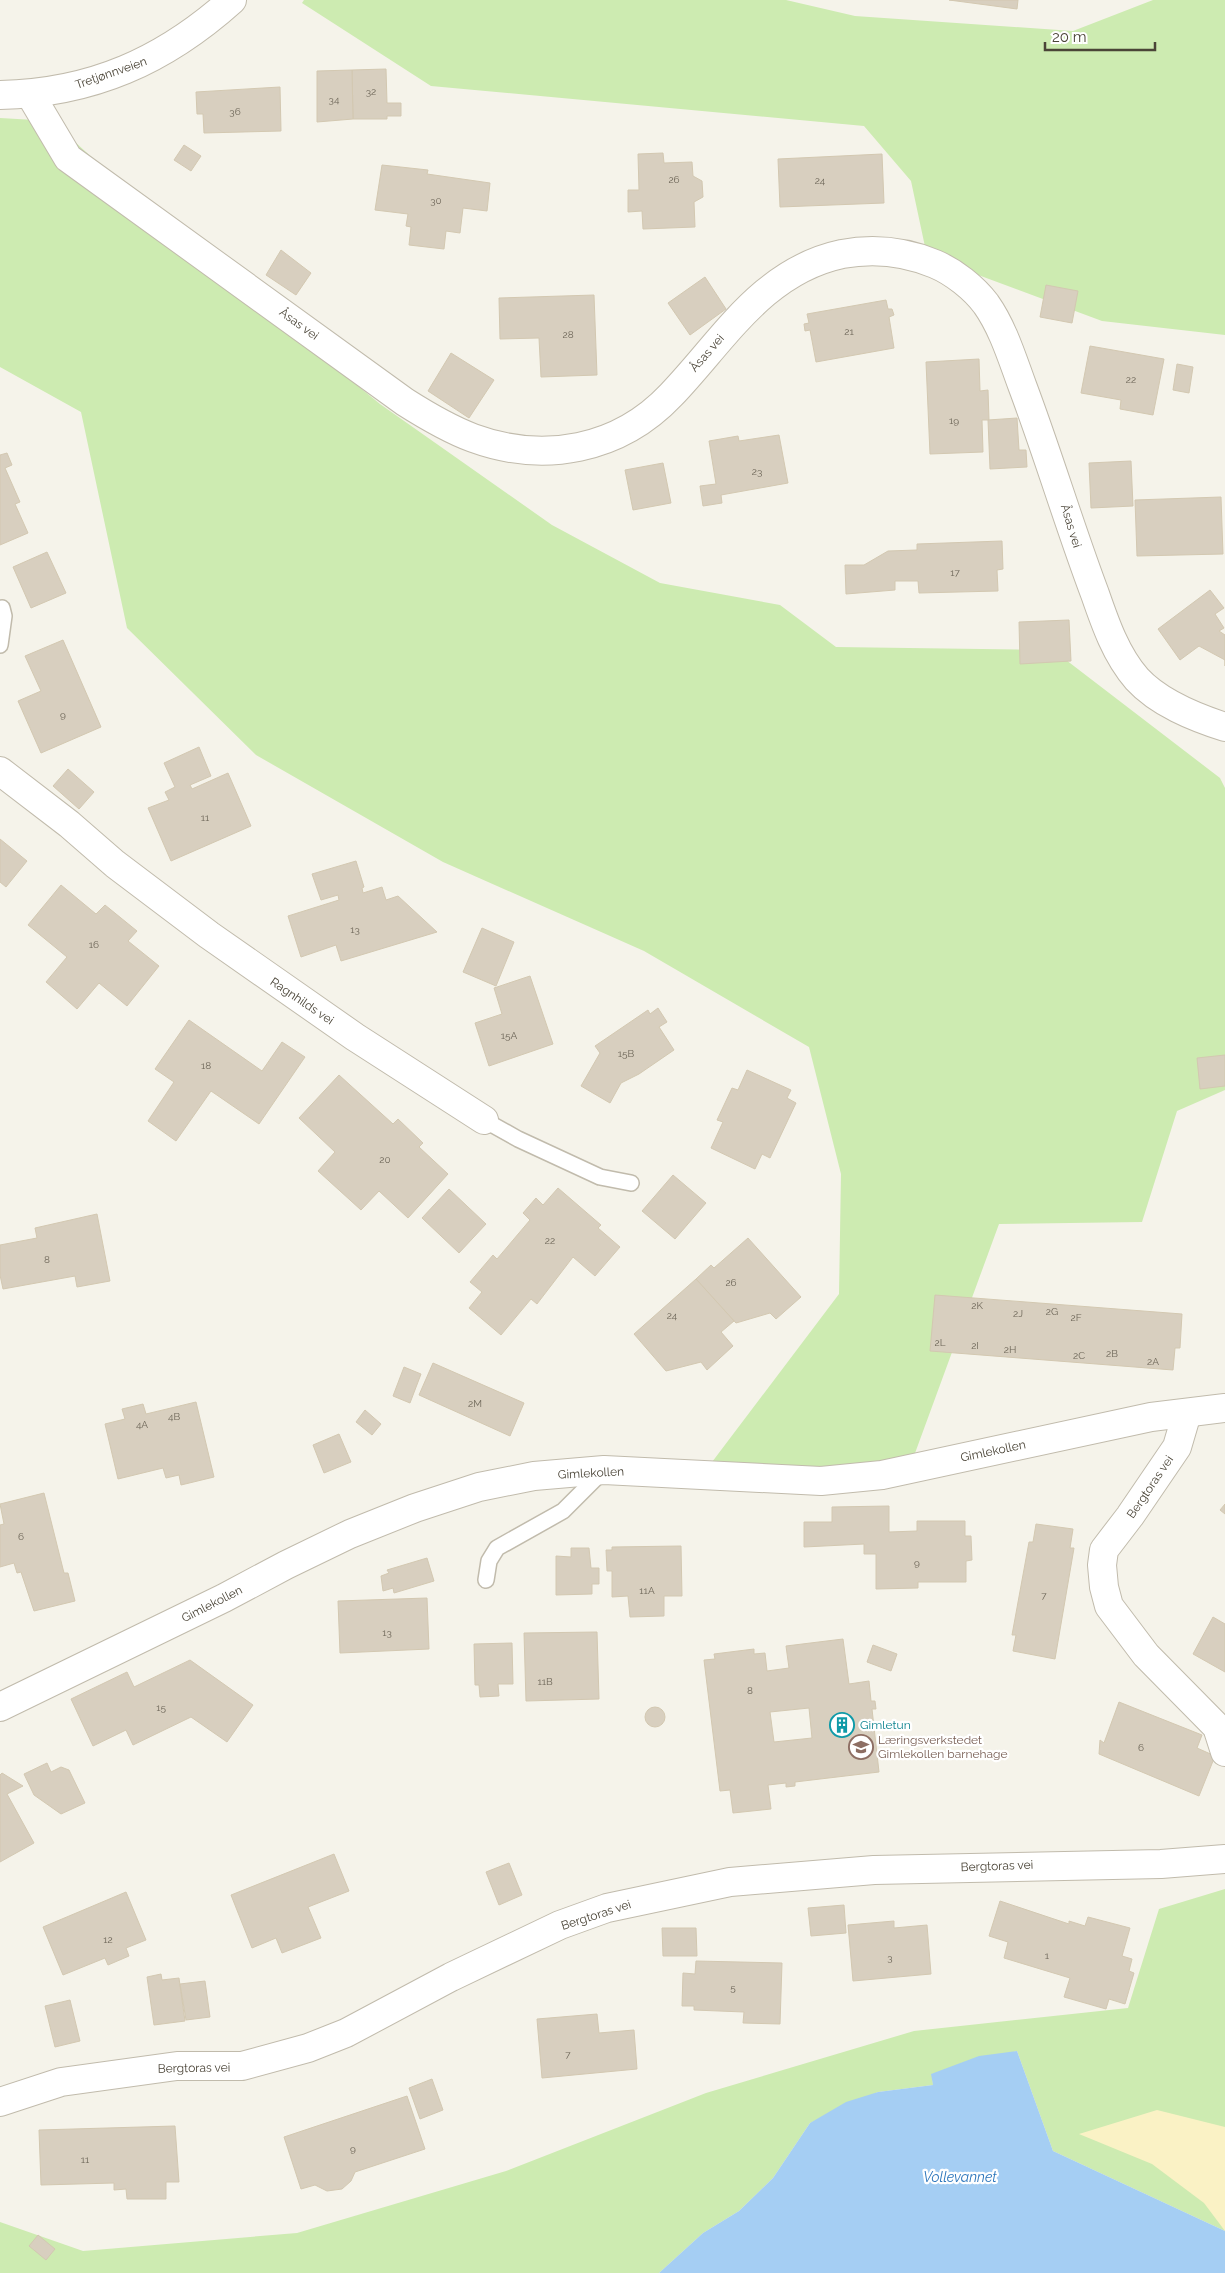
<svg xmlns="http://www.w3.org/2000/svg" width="1225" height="2273" viewBox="0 0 1225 2273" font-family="Raleway,sans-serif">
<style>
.green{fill:#cdebb1}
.sand{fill:#faf2c5}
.water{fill:#a5cef3}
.building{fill:#d8cfbf;stroke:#d3c8b1;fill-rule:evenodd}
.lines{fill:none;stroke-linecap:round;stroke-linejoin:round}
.service-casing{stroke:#c1bbac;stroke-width:18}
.minor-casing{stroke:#c1bbac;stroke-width:30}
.tertiary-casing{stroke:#c1bbac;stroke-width:30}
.service{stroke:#fff;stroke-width:15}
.minor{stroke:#fff;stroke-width:28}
.tertiary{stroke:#fff;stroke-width:28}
.labels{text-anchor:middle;stroke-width:4.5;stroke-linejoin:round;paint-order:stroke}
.number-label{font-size:10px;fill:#6e6759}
.street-label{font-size:12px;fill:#4a4437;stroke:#fff}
.culture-label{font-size:12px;fill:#0d838f;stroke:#fff;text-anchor:start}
.education-label{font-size:12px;fill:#785e54;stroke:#fff;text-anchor:start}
.water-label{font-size:14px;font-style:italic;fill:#2b75bb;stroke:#fff}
</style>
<rect width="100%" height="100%" fill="#f5f3ea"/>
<!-- green -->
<g class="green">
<polygon points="304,0 786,0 855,16 1073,31 1153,0 1225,0 1225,335 1102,321 927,256 911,181 864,126 431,86 302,3"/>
<polygon points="0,118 52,121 211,266 380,404 552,525 660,583 780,605 836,647 1053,650 1220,778 1225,788 1225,1090 1177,1111 1142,1222 999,1224 907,1475 706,1470 839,1294 841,1174 809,1047 644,951 443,862 256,755 127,628 81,412 0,367"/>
<polygon points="1225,1889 1225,2231 1053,2151 1017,2051 932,2074 933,2085 878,2092 810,2123 773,2178 739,2211 703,2233 659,2273 0,2273 0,2222 83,2251 297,2233 506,2171 706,2093 914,2031 1128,2008 1159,1909"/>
</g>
<!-- sand -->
<polygon class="sand" points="1157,2110 1225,2127 1225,2231 1204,2203 1152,2164 1079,2134"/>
<!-- water -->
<polygon class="water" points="1017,2051 1053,2151 1225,2231 1225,2273 659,2273 703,2233 739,2211 773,2178 810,2123 846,2102 878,2092 933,2085 931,2074 979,2056"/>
<!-- building -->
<g class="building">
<polygon points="949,0 1018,0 1017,9"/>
<polygon points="386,69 387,103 401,103 401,116 387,116 387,119 353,119 352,70"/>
<polygon points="352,70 353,119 317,122 317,71"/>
<polygon points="280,87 281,131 204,133 203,114 197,114 196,92"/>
<polygon points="184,145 201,156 191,171 174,160"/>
<polygon points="663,153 664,163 692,162 693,176 702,181 703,197 694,202 695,227 643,229 642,211 628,212 628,190 639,190 638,154"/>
<polygon points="882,154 884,203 780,207 778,159"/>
<polygon points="382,165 428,170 427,174 490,183 487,211 463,208 460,233 446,231 444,249 409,245 411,227 406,226 408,214 375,210"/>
<polygon points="281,250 311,273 296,295 266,275"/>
<polygon points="705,277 726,309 690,335 668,303"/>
<polygon points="1046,285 1078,291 1072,323 1040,317"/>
<polygon points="594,295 597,375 541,377 539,338 500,339 499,298"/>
<polygon points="886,300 888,309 892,309 894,315 889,317 894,348 816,362 810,330 805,331 804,324 809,323 807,314"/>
<polygon points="1090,346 1164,359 1153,415 1120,409 1121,400 1081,393"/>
<polygon points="451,353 494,380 469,418 428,391"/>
<polygon points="979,359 980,391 988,390 989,420 982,420 983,452 930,454 926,362"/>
<polygon points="1177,364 1193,367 1189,393 1173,390"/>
<polygon points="1017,418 1019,450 1026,450 1027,467 990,469 988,420"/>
<polygon points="779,435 788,483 721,495 722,503 703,506 700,486 716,484 709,441 738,436 739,441"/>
<polygon points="7,453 12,465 5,468 20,502 15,504 28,533 0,545 0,455"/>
<polygon points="1131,461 1133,506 1091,508 1089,463"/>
<polygon points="663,463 671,503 633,510 625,470"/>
<polygon points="1221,497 1223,554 1137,556 1135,500"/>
<polygon points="1002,541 1003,569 997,570 998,591 919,593 918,581 895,581 895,590 846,594 845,565 864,565 888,551 917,550 917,544"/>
<polygon points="47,552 66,593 31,608 13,567"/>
<polygon points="1210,590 1224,608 1215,614 1224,628 1219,631 1225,635 1225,666 1225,660 1199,646 1180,660 1158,629"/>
<polygon points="1069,620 1071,661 1020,664 1019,622"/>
<polygon points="63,640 101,727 41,753 18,701 41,691 25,656"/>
<polygon points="199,747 211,776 190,785 192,789 228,773 251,826 171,861 148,808 169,800 165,792 175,787 164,763"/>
<polygon points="68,769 94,792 79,809 53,786"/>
<polygon points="0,839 27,861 6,887 0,882"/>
<polygon points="356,861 364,887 362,888 363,893 382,887 386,900 398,896 437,932 341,961 336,945 301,957 288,916 339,900 338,895 321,900 312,874"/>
<polygon points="61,885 96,914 105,905 137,931 128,941 159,966 127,1006 99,983 77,1009 46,982 67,957 28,925"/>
<polygon points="482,928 514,942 496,986 463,972"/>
<polygon points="530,976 553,1044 489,1066 475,1023 502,1014 494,988"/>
<polygon points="658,1008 667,1022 659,1027 674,1050 639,1074 621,1083 610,1103 581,1086 600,1053 595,1046 648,1010 650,1014"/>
<polygon points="189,1020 262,1071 282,1042 305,1057 259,1124 211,1091 176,1141 148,1121 174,1082 155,1069"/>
<polygon points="1225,1055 1225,1086 1200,1089 1197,1058"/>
<polygon points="747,1070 791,1090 787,1098 796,1103 770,1158 762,1154 755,1169 711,1148 723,1122 717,1120 732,1088 738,1090"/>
<polygon points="339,1075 393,1124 398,1119 423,1143 419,1147 448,1174 408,1218 379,1191 361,1210 318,1171 335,1152 299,1118"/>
<polygon points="673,1175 706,1203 675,1239 642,1211"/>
<polygon points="558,1188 601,1225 598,1228 620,1247 595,1276 573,1257 537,1304 531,1299 501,1335 469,1308 482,1292 470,1282 493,1255 497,1259 530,1220 523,1213 536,1198 543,1205"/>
<polygon points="449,1189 486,1224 459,1253 422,1218"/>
<polygon points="97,1214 110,1281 77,1287 75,1276 3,1289 0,1275 0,1245 37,1238 35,1228"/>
<polygon points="748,1238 801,1297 776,1319 770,1313 736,1323 696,1279 711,1265 714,1268"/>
<polygon points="696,1279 734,1321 721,1332 733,1346 707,1370 701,1362 666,1371 634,1334"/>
<polygon points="935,1295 1182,1314 1180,1348 1175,1348 1173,1370 930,1351"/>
<polygon points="433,1363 524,1403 510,1436 419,1395"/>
<polygon points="404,1367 421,1374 410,1403 393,1396"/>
<polygon points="196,1402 214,1477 181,1485 179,1475 166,1478 163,1468 118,1479 105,1424 125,1419 122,1409 143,1404 146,1414"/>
<polygon points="365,1410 381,1424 372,1435 356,1422"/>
<polygon points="339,1434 351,1462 324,1473 313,1445"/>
<polygon points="44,1493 64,1573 68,1573 75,1601 34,1611 21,1572 17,1573 14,1563 0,1567 0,1525 4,1524 0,1504"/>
<polygon points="1225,1504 1225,1514 1220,1510"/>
<polygon points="889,1506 889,1532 917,1531 917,1521 965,1521 965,1536 971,1536 972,1560 966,1561 966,1582 918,1582 918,1588 876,1589 876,1554 864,1554 864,1544 804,1547 804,1522 832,1522 832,1507"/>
<polygon points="1036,1524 1073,1529 1070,1548 1074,1548 1055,1659 1013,1651 1016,1635 1012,1635 1029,1542 1033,1542"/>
<polygon points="681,1546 682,1596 664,1596 664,1616 630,1617 628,1596 612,1597 612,1571 607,1571 606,1550 612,1550 612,1547"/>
<polygon points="571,1548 589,1548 591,1568 599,1568 599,1584 592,1584 592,1594 556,1595 556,1556 571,1557"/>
<polygon points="427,1558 434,1581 394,1593 393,1588 383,1591 381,1576 389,1573 387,1570"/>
<polygon points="427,1598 429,1649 340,1653 338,1601"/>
<polygon points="1213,1617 1225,1624 1225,1672 1193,1654"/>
<polygon points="597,1632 599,1699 526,1701 524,1633"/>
<path d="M843,1639l6,45 20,-3 2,20h4l1,8h-4l7,63 -84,10v4l-9,1v-4l-18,2 3,24 -38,4 -3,-23 -10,1 -16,-131 11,-1 -1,-5 40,-5v5l11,-1 2,18 22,-3 -3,-22zM809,1708l3,30 -38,4 -4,-30z"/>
<polygon points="512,1643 513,1684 498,1684 499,1696 480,1697 479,1685 475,1685 474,1644"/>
<polygon points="873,1645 897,1654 891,1671 867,1662"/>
<polygon points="190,1660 253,1705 227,1742 191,1717 133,1745 126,1730 93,1746 71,1699 127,1672 134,1687"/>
<polygon points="1119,1702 1202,1735 1197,1748 1215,1756 1199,1796 1099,1754 1100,1740 1104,1743"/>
<circle cx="655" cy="1717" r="10"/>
<polygon points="47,1763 51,1772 61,1767 69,1770 85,1803 61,1814 34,1795 24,1774"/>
<polygon points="2,1773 23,1786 7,1794 34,1843 0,1862 0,1775"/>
<polygon points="334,1854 349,1891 308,1907 321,1938 282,1953 276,1938 252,1948 231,1895"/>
<polygon points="509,1863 522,1895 499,1905 486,1872"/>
<polygon points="126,1892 146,1940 126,1948 129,1956 108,1965 105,1958 63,1975 43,1927"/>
<polygon points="1000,1901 1069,1924 1069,1921 1085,1926 1088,1917 1130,1928 1122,1956 1132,1959 1129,1971 1134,1973 1125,2004 1109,1999 1106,2009 1064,1997 1070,1978 1004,1958 1008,1942 989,1936"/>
<polygon points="844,1905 846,1933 811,1936 808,1908"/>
<polygon points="894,1921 894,1928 927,1925 931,1974 853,1981 848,1925"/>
<polygon points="662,1928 696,1928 697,1956 663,1956"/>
<polygon points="696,1961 782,1963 780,2024 743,2023 744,2012 694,2010 694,2006 682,2006 683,1973 695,1974"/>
<polygon points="161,1974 162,1980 179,1978 185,2021 154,2025 147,1977"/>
<polygon points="205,1981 210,2017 186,2020 180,1984"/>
<polygon points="70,2000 80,2041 55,2047 45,2006"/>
<polygon points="597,2014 599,2033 634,2030 637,2069 542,2078 537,2019"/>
<polygon points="432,2079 443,2110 420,2119 409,2088"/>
<polygon points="407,2096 425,2149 355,2172 351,2181 342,2189 327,2191 315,2185 301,2189 284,2137"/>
<polygon points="175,2126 179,2182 166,2182 166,2199 127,2199 126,2189 114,2190 114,2183 41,2185 39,2130"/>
<polygon points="38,2235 55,2249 46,2260 29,2246"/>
</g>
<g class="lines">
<defs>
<g id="service">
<polyline points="0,645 4,616 2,608"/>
<polyline points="484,1120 518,1139 600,1177 631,1183"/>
<polyline points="486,1580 489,1561 497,1548 563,1511 603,1471"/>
</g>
<g id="minor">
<path d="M30,94l38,64 337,244c22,14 44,27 68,36 71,26 146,12 198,-43 52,-54 91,-124 171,-141 32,-6 62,-3 93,10 19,8 39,24 51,40 17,24 26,54 36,81 26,69 47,140 73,209 10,29 21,61 42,85 22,24 57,38 88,48"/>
<polyline points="0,771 69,824 115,864 209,935 355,1037 484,1120"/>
<polyline points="1187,1413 1177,1447 1130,1516 1104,1550 1102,1565 1104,1587 1109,1606 1146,1655 1217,1727 1225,1752"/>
<polyline points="0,2102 61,2082 177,2066 242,2066 308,2048 346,2033 451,1977 560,1925 607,1908 730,1882 874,1870 1161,1864 1225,1859"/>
</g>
<g id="tertiary">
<path d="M0,95c92,-2 164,-34 232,-95"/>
<polyline points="0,1707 224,1598 286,1565 350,1534 415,1508 479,1487 534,1476 604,1470 821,1481 882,1475 1151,1417 1225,1408"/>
</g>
</defs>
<!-- service casing -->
<use href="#service" class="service-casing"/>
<!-- minor casing -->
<use href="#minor" class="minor-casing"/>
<!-- tertiary casing -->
<use href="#tertiary" class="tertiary-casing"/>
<!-- service -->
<use href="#service" class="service"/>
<!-- minor -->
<use href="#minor" class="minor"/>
<!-- tertiary -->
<use href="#tertiary" class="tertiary"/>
</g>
<!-- icons -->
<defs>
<symbol id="building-ring" viewBox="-11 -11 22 22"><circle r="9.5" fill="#fff" stroke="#0f9aa8" stroke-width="1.5"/><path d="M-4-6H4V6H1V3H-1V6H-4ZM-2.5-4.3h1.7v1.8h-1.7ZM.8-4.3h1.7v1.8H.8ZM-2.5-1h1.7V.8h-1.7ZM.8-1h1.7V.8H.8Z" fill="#0f9aa8"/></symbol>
<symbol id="school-ring" viewBox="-11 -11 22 22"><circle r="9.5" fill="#fff" stroke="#8d6e63" stroke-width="1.5"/><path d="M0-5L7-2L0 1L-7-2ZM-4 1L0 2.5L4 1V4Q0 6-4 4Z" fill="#8d6e63"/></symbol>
</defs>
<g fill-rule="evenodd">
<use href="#building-ring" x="828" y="1711" width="28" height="28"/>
<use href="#school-ring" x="847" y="1733" width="28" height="28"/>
</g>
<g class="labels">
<!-- number labels -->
<g class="number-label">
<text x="371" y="95">32</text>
<text x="334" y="103">34</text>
<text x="235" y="115">36</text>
<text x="674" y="183">26</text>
<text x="820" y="184">24</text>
<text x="436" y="204">30</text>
<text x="849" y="335">21</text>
<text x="568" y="338">28</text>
<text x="1131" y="383">22</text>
<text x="954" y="424">19</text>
<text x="757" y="475">23</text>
<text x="955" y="576">17</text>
<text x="63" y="718">9</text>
<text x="205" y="821">11</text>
<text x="355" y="933">13</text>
<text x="94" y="948">16</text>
<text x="509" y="1039">15A</text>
<text x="626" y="1057">15B</text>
<text x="206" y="1069">18</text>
<text x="385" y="1163">20</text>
<text x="550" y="1244">22</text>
<text x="47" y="1263">8</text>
<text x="731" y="1286">26</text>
<text x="977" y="1309">2K</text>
<text x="1052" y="1315">2G</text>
<text x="1018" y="1317">2J</text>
<text x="672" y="1319">24</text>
<text x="1076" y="1321">2F</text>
<text x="940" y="1346">2L</text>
<text x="975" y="1349">2I</text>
<text x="1010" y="1353">2H</text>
<text x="1112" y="1357">2B</text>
<text x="1079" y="1359">2C</text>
<text x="1153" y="1365">2A</text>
<text x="475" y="1407">2M</text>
<text x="174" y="1420">4B</text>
<text x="142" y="1428">4A</text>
<text x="21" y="1540">6</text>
<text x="917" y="1566">9</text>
<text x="647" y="1594">11A</text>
<text x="1044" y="1599">7</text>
<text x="387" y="1636">13</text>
<text x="545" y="1685">11B</text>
<text x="750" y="1694">8</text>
<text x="161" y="1711">15</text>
<text x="1141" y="1751">6</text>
<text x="108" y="1943">12</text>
<text x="1047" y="1959">1</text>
<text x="890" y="1961">3</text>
<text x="733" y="1991">5</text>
<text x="568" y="2058">7</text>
<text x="353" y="2152">9</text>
<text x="85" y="2163">11</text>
</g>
<!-- street labels -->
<g class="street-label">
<text transform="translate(111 73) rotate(-19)" y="4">Tretjønnveien</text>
<text transform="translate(299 324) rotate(36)" y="4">Åsas vei</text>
<text transform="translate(707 353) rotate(-49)" y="4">Åsas vei</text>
<text transform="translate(1071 526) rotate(73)" y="4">Åsas vei</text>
<text transform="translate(302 1001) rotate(34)" y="4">Ragnhilds vei</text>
<text transform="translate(993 1451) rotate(-12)" y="4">Gimlekollen</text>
<text transform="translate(591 1473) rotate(-3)" y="4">Gimlekollen</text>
<text transform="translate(1150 1487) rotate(-56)" y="4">Bergtoras vei</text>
<text transform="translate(212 1604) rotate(-27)" y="4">Gimlekollen</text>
<text transform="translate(997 1866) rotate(-2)" y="4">Bergtoras vei</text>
<text transform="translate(596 1915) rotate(-18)" y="4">Bergtoras vei</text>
<text transform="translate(194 2068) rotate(-1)" y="4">Bergtoras vei</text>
</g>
<!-- culture labels -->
<g class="culture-label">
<text x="860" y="1729">Gimletun</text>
</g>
<!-- education labels -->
<g class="education-label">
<text x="878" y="1744">Læringsverkstedet<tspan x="878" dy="14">Gimlekollen barnehage</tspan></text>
</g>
<!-- water labels -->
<g class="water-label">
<text x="960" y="2182">Vollevannet</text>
</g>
</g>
<!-- scale -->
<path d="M1045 42v8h110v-8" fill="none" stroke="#4a4437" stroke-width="2.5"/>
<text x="1052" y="42" font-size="15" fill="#4a4437" stroke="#ffffff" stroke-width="4" paint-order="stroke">20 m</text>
</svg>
